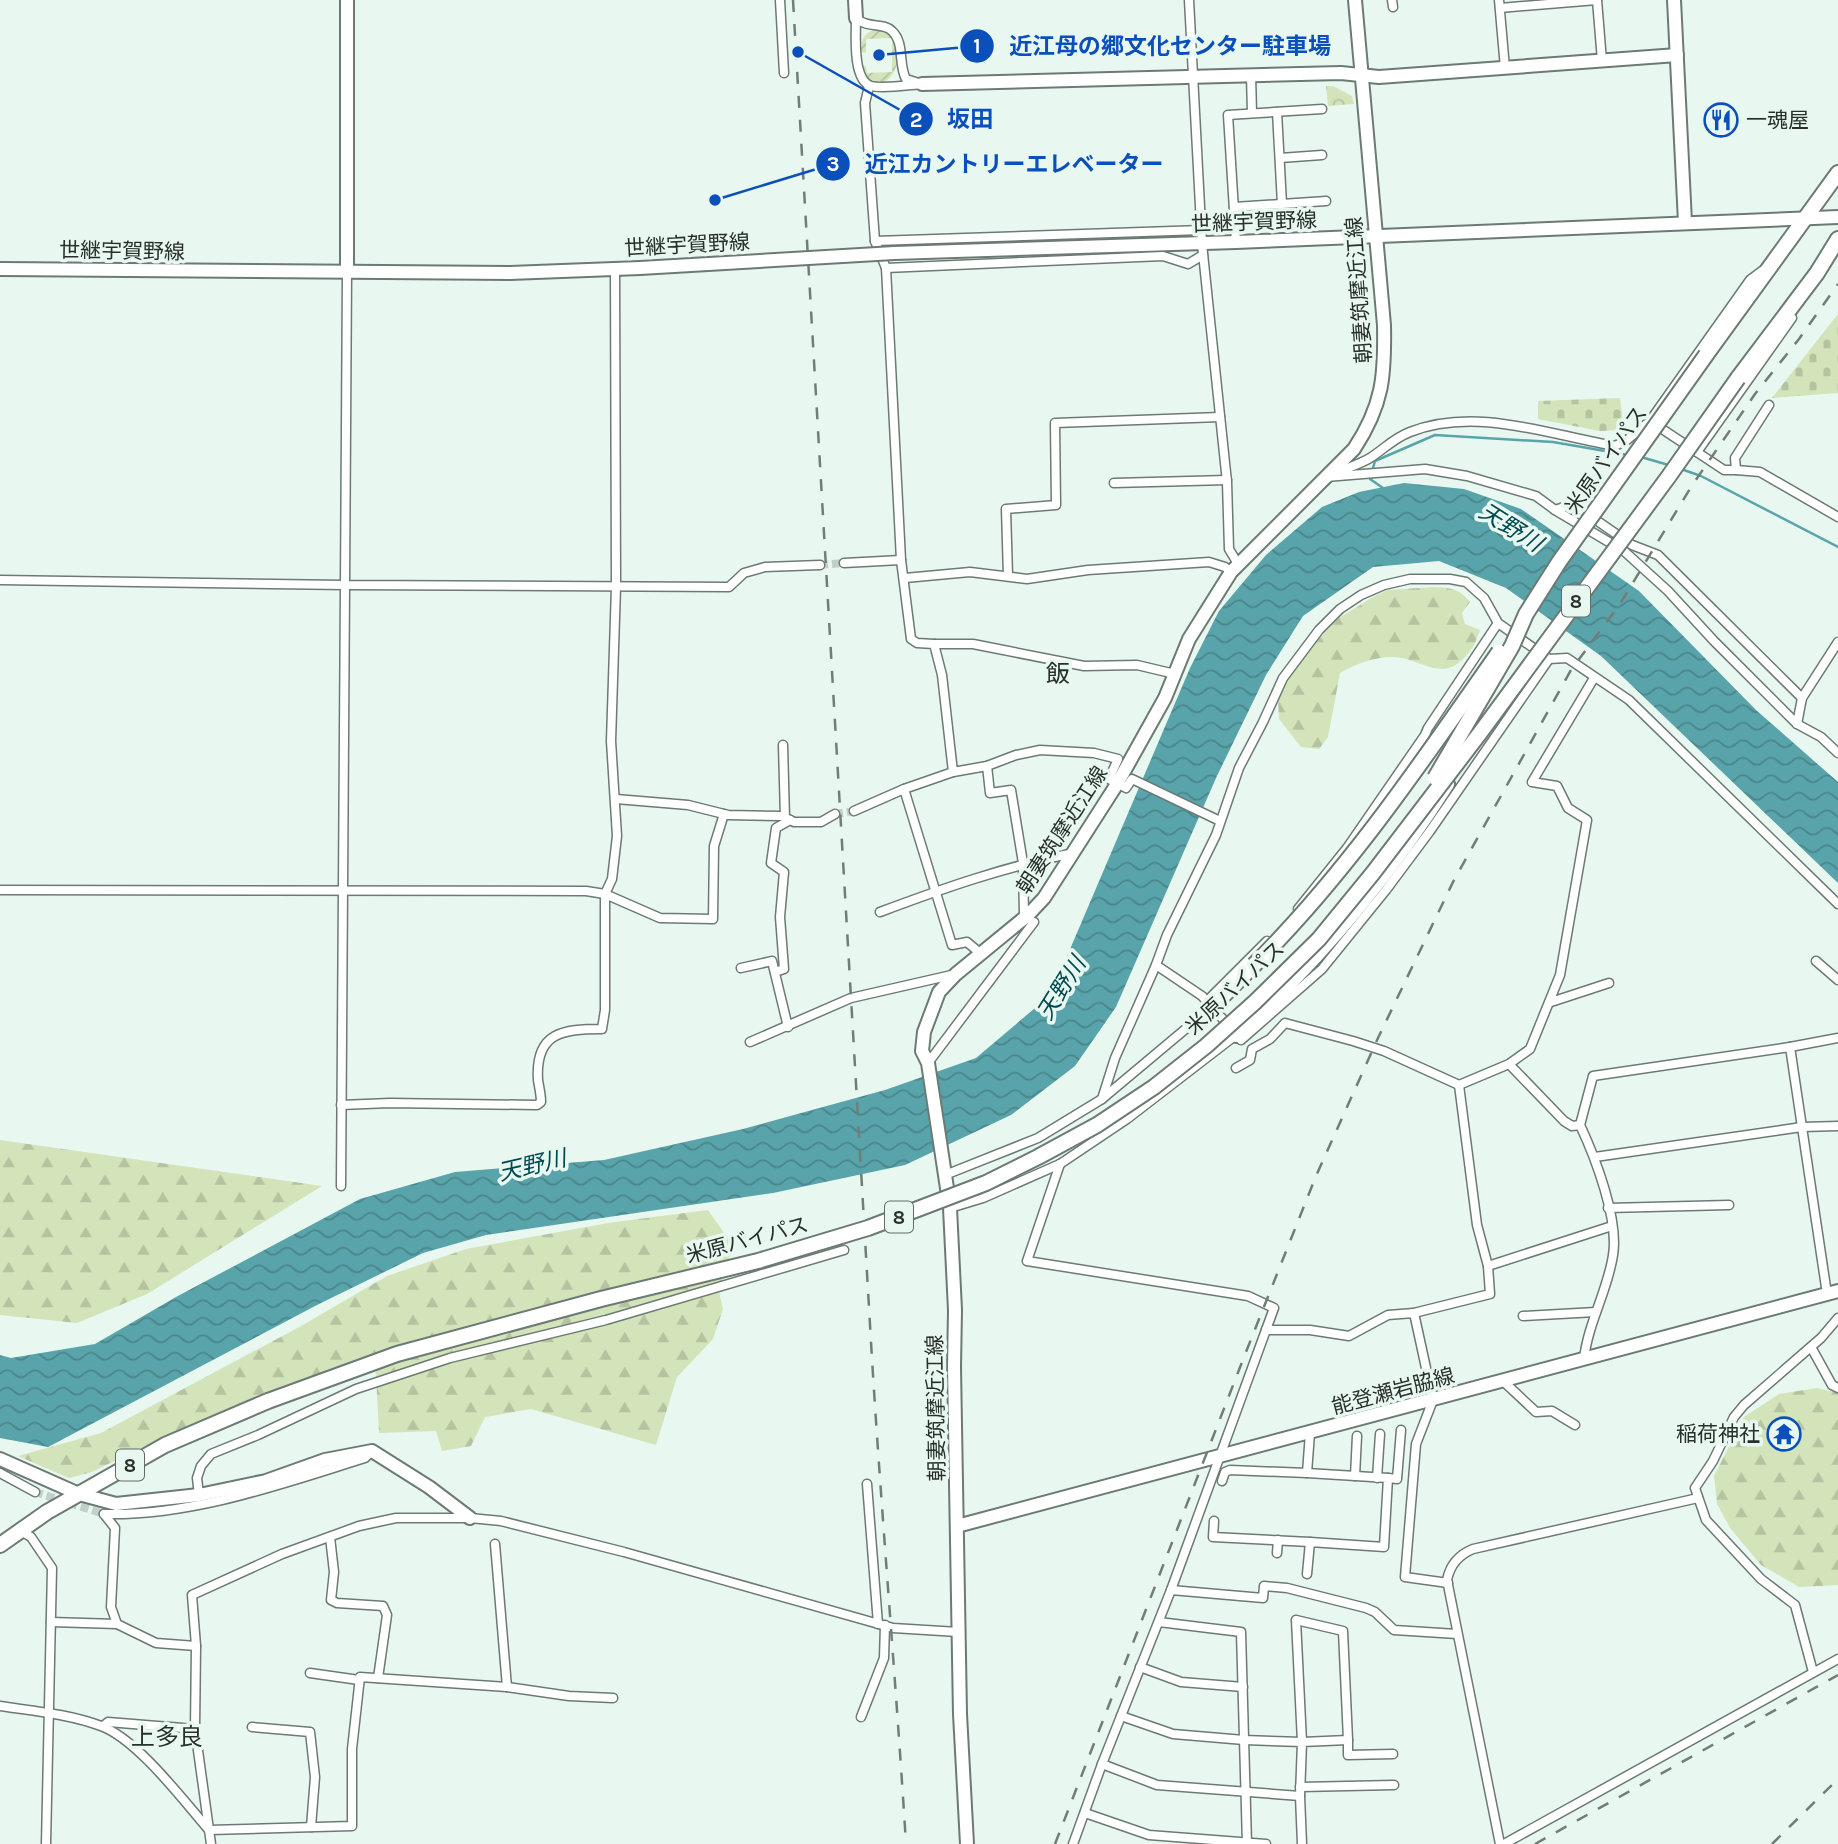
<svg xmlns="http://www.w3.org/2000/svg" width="1838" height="1844" viewBox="0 0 1838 1844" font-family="Karla,'Noto Sans JP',sans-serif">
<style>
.forest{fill:url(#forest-firs)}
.cemetery{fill:url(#cemetery-stones)}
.park{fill:url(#park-crowns)}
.garden{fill:url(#garden-furrows)}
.water{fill:url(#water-waves)}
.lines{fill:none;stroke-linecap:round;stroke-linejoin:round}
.stream{stroke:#59a4aa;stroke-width:2.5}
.street-tunnel{stroke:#c2d0c9;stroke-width:8;stroke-dasharray:8 4;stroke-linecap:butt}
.street-casing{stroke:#6c7a73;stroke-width:11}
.secondary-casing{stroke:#6c7a73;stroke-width:16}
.highway-casing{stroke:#6c7a73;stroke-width:18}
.street{stroke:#fff;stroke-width:8}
.secondary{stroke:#fff;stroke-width:12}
.highway{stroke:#fff;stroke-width:14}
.rail{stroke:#737d78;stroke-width:2.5;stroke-dasharray:12 12;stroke-linecap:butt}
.secondary-bridge-casing{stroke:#6c7a73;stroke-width:16;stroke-linecap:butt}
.highway-bridge-casing{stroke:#6c7a73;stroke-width:18;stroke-linecap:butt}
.secondary-bridge{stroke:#fff;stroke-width:12}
.highway-bridge{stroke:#fff;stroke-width:14}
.labels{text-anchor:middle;stroke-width:7;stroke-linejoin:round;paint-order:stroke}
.shield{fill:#e8f8f0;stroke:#626b67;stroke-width:2}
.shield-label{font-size:19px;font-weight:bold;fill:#292f2c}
.poi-label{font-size:21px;fill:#292f2c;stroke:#e8f8f0;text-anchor:start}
.street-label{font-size:21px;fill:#292f2c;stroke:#e8f8f0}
.water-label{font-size:23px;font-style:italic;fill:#004a4f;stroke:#e8f8f0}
.quarter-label{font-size:24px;fill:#292f2c;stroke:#e8f8f0}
.leader{fill:none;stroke:#0b4fba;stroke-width:2.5}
.callout-dot{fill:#0b4fba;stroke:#e8f8f0;stroke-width:2.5}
.mark-label{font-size:21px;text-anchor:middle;font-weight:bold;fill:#fff}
.callout-label{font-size:23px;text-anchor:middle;font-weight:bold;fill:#0b4fba;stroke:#e8f8f0;stroke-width:7;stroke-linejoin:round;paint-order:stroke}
</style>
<defs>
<pattern id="forest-firs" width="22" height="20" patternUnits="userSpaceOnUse" patternTransform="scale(1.75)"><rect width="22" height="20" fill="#d3e3ba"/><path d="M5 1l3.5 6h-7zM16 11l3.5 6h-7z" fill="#b5c3a0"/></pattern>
<pattern id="cemetery-stones" width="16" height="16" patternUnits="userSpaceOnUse" patternTransform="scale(1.75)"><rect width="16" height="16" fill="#d3e3ba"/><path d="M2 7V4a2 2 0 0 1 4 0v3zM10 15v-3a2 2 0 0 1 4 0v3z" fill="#b5c3a0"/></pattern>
<pattern id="park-crowns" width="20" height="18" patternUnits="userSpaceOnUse" patternTransform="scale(1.75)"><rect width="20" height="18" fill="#d3e3ba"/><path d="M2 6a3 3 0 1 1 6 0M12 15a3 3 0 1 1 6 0" fill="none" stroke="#b5c3a0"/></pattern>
<pattern id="garden-furrows" width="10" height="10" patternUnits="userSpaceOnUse" patternTransform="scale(1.75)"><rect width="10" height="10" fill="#d3e3ba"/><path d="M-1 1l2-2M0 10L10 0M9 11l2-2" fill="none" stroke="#b5c3a0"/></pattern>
<pattern id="water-waves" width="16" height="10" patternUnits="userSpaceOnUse" patternTransform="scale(1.75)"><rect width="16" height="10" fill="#59a4aa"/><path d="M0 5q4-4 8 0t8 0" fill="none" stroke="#4a868b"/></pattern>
</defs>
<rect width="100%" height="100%" fill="#e8f8f0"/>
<!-- forest -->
<g class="forest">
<path d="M1433,587c17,1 26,1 37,15l-8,11 3,11 15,6c-4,12 -7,19 -16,28 -23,25 -45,-1 -72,-1 -18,0 -37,7 -52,16l-12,64 -9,12 -18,-2 -22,-28 -1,-18 9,-21 31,-40 21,-22 34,-21 15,-7z"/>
<polygon points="0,1140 322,1186 147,1294 77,1323 0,1315"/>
<polygon points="708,1210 733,1246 719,1291 723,1309 713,1339 677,1377 656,1445 531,1409 485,1417 471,1446 442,1451 436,1431 379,1433 375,1357 288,1384 180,1429 92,1472 69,1478 18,1456 101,1433 301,1326 387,1276 466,1249 608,1223"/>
<polygon points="1817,1388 1838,1393 1838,1585 1799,1587 1761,1565 1730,1528 1717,1504 1714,1476 1744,1417 1779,1394"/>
</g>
<!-- cemetery -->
<g class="cemetery">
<polygon points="1838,314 1838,393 1772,398"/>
<polygon points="1620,398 1624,430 1599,431 1538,419 1538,401"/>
</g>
<!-- park -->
<polygon class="park" points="1326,86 1333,86 1352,96 1354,104 1328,106"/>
<!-- garden -->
<path class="garden" d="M874,30c6,0 12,-1 17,3 13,12 8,42 -7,49l-15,-1 -5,-5 -2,-10h4l1,7 25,-1v-34l-26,1v14l-5,-1c1,-11 1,-18 13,-22z"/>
<!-- water -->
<polygon class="water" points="1404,483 1464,489 1521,509 1639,591 1756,710 1838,782 1838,883 1601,656 1506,588 1439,561 1373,567 1303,616 1266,675 1216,778 1116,1007 1075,1066 1011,1115 905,1165 773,1193 486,1235 423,1253 317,1305 48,1447 0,1438 0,1355 11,1358 95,1344 176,1297 360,1199 455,1172 604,1160 743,1129 885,1090 976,1058 1035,1008 1065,961 1190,668 1219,611 1266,555 1322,507 1359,492"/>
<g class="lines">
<!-- stream -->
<g class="stream">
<polyline points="1641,457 1672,466"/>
<polyline points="1681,469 1701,476 1838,547"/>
<polyline points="1383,488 1370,479 1375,461 1435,435 1553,442 1628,455"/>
</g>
<!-- street-tunnel -->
<g class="street-tunnel">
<polyline points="820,565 844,563"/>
<polyline points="835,814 854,811"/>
<polyline points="35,1492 104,1514"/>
</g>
<defs>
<g id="street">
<polyline points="780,0 784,73"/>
<polyline points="1189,0 1202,244 1227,482 1229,549 1238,564"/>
<polyline points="1392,0 1393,7"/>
<polyline points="1499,0 1505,68"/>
<polyline points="1597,0 1602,61"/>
<polyline points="1500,8 1597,0"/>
<path d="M856,18c12,11 27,4 36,13 13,12 6,34 14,48l16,5c-13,1 -39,5 -51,2 -19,-6 -15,-52 -15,-68z"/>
<polyline points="1251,75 1252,113"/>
<polyline points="869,86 865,103 875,241 886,268 901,560 911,639 917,643 934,644 942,675 953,772 987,766 1016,755 1040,750 1094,753 1118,759 1109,779 1126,788 1132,779 1220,821"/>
<polyline points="1277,112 1282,204"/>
<polyline points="1280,158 1322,155"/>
<polyline points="1234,207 1326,201"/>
<polyline points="875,241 1202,230"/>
<polyline points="1236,242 1228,115 1322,109"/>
<polyline points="886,268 1163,256 1188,264 1203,255"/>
<polyline points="347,272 345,585 729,587 744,573 765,567 820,565"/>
<polyline points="1650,421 1750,280 1762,271"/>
<polyline points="1697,452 1792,318"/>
<polyline points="1736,470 1760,472 1838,517"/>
<path d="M1336,473c11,-5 24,-9 34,-15 14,-9 24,-20 40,-26 66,-26 139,3 205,14l12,-6 23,-19 74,49h12l-1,-12 34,-53"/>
<polyline points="1326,477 1425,469 1467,476 1536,496 1555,510 1624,551 1668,591 1714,641 1797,724 1821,737 1838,753"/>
<polyline points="1114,483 1227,480"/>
<polyline points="1555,510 1573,504 1632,545 1658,555 1802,698"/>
<polyline points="844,563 901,560"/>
<polyline points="1008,576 1006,509 1056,505 1055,423 1220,417"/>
<polyline points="905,578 970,572 1027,579 1088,570 1209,562 1225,567 1231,572"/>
<polyline points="0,580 345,585 341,1186"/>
<polyline points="934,644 973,644 1084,666 1137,665 1175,674"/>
<polyline points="1797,724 1802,698 1838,642"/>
<polyline points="783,745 785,818"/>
<polyline points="904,789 952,945 967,942 981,954"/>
<polyline points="616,799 688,805 728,815 782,816 794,822 821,822 835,814"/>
<polyline points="854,811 904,789 953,772"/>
<polyline points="0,890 586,891 605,894 660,918 713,919 714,846 724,814"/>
<polyline points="1298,909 1347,848 1425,735 1428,728 1498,623"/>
<path d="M880,912c64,-24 127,-46 194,-59"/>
<polyline points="1816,961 1838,980"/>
<polyline points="1156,965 1202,996 1230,1027"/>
<polyline points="741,968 772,961 788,1027"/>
<polyline points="775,972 784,969 780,917 784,872 771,863 776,828 790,820"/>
<polyline points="1207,1001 1267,941"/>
<polyline points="1551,1002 1609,983"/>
<polyline points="1241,1040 1322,969 1386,890 1430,831 1549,659"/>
<polyline points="750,1042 851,998 956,974"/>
<polyline points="1790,1047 1838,1038"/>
<polyline points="928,1063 1034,922 1024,917 1023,863 1011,790 990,793 987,766"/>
<polyline points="1509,1064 1564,1121 1572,1126 1580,1125"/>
<polyline points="1236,1068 1250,1060 1252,1049 1270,1039 1285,1023 1353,1041 1384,1051 1459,1085 1509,1064 1530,1049 1560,975 1587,820 1568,808 1557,786 1532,782 1594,678"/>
<polyline points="1459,1085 1477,1225 1488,1266"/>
<polyline points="1102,1099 1115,1058 1156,965 1167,935 1216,835 1239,768 1263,722 1283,678 1319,630 1340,609 1361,595 1384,585 1410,579 1450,579 1466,582 1484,598 1498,623 1549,659 1567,658 1629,700 1838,904"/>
<path d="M341,1105l49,-2 147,2 4,-3c0,-8 -2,-15 -3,-22 -3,-48 25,-51 64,-51l3,-19v-116l7,-15 5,-43 -6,-95 5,-154 -1,-318"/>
<polyline points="1595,1157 1802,1127 1838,1126"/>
<polyline points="1060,1164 1027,1261 1248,1296 1274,1308 1171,1590 1102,1764 1073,1844"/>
<polyline points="945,1175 1038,1138 1102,1099 1213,1006"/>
<polyline points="950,1208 983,1198 1060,1164 1127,1119 1236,1035"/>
<polyline points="1608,1208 1729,1205"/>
<polyline points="1414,1313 1490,1294 1488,1266 1612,1226"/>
<polyline points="1523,1316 1596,1312"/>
<polyline points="1266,1330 1310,1330 1349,1336 1388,1315 1414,1313 1433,1400 1416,1444 1405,1577 1448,1583"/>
<polyline points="1811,1347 1832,1385 1838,1388"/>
<path d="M1584,1359c4,-36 24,-69 29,-104 6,-36 -18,-98 -33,-130l13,-49 197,-29 37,247"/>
<polyline points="1503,1381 1536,1412 1552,1411 1575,1425"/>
<polyline points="0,1473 35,1492"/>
<polyline points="1307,1473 1388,1478 1384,1547 1310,1542 1307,1574"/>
<polyline points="1355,1476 1357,1436"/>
<polyline points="1377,1478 1380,1434"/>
<polyline points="1388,1478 1397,1479 1401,1430"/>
<polyline points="1222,1481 1225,1472 1230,1470 1307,1473 1310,1433"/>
<polyline points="867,1484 878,1624"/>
<polyline points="199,1495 197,1478 201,1466 211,1454 258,1435 356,1389 450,1358 606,1320 844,1250"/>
<path d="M104,1514c89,2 177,-30 261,-56l6,-6"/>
<polyline points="104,1514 115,1528 111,1607 117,1624"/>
<polyline points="1214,1521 1213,1537 1310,1542"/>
<polyline points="21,1531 31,1537 52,1568 46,1844"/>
<polyline points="330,1537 334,1572 331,1600 337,1603 383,1606 387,1615 378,1678"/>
<polyline points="495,1544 507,1687"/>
<polyline points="1277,1553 1278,1540"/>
<polyline points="1171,1590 1263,1598 1264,1586 1287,1588 1366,1608 1375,1612 1394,1630 1457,1634"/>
<polyline points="51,1622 117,1624 156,1643 196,1646"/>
<polyline points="1159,1622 1241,1632 1247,1844"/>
<polyline points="1140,1667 1181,1682 1243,1687"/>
<polyline points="1813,1672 1795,1605 1761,1579 1706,1520 1695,1488 1713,1461 1734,1417 1744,1405 1821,1338 1838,1318"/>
<polyline points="310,1673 359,1680"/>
<path d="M0,1706c33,5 69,8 101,20 36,13 82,74 108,104l143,-4v-77l8,-72 147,10 62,9 44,2"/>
<polyline points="1121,1716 1173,1734 1244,1740 1302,1742 1348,1740 1343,1631 1296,1620 1302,1742 1300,1796 1302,1844"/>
<polyline points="861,1717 884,1658 885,1625"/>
<polyline points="103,1726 108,1722 195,1729"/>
<polyline points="252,1727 310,1732 315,1777 311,1827"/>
<polyline points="1348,1740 1348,1755 1393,1754"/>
<polyline points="1102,1764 1157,1785 1300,1796"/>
<polyline points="1300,1787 1394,1785"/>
<polyline points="1085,1813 1149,1835 1266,1844"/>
<polyline points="211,1844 195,1729 196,1646 192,1595 282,1554 359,1526 396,1518 470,1518 501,1521 624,1552 893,1628 958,1632"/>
<path d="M1500,1844l-53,-264c3,-15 11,-25 26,-31l225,-51"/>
<polyline points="1504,1844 1838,1659"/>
</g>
<g id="secondary">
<polyline points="347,0 347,272"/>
<polyline points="855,0 856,18"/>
<polyline points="1674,0 1685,222"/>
<polyline points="922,84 1341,73 1379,77 1677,55"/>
<polyline points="894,253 1236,242 1838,217"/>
<polyline points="0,269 510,273 640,268"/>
<polyline points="0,1459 79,1494 116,1504 199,1495 266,1481 325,1460 372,1451 429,1487 470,1518"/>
<polyline points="957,1526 1838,1291"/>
<path d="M967,1844l-7,-130 -6,-347 1,-57 -5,-102 -22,-145 -6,-12 2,-19 15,-40 17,-18 72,-59 16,-17 73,-114 48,-86 24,-59 42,-67 123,-123c29,-44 31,-73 30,-124l-29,-325"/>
</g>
<g id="highway">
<polyline points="1706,355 1838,173"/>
<polyline points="1738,378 1817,273 1838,239"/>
<polyline points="1213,1006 1254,965"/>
<path d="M1236,1035c82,-74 152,-158 211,-251"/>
<polyline points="0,1545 47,1512 165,1445 268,1401"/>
</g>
</defs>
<!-- street casing -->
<use href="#street" class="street-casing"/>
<!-- secondary casing -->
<use href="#secondary" class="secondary-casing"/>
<!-- highway casing -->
<use href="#highway" class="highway-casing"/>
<!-- street -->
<use href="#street" class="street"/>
<!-- secondary -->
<use href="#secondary" class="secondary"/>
<!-- highway -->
<use href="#highway" class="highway"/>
<!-- rail -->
<g class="rail">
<path d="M793,0l79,1359c10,162 24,323 34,485"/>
<polyline points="1055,1844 1244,1357 1316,1176 1378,1038 1453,882 1571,670 1620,604 1691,487 1755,394 1799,339 1838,284"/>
<polyline points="1535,1844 1838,1675"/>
<polyline points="1772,1844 1838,1779"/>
</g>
<defs>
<polyline id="secondary-bridge" points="640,268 894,253"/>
<g id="highway-bridge">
<polyline points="1435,778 1512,646 1526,614 1559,562 1706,355"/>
<path d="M1254,965c94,-93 169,-205 245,-313"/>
<polyline points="268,1401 397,1354 601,1299 758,1261 868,1228 986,1183 1038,1157 1097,1125 1154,1087 1206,1046 1255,1002 1319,939 1373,873 1480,733 1669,476 1738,378"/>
</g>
</defs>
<!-- secondary-bridge casing -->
<use href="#secondary-bridge" class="secondary-bridge-casing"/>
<!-- highway-bridge casing -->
<use href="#highway-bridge" class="highway-bridge-casing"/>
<!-- secondary-bridge -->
<use href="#secondary-bridge" class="secondary-bridge"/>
<!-- highway-bridge -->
<use href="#highway-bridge" class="highway-bridge"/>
</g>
<!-- icons -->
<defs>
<symbol id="restaurant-ring" viewBox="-11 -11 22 22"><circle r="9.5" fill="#e8f8f0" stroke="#0b4fba" stroke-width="1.5"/><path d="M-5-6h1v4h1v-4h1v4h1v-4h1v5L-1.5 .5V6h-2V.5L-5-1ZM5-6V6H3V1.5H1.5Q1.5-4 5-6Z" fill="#0b4fba"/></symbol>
<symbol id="temple-ring" viewBox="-11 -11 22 22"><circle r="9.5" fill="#e8f8f0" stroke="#0b4fba" stroke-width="1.5"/><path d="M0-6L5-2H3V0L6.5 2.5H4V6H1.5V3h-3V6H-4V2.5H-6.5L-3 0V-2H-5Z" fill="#0b4fba"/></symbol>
</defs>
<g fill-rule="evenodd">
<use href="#restaurant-ring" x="1702" y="101" width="38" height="38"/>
<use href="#temple-ring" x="1765" y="1415" width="38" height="38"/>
</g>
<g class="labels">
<!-- shield labels -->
<g class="shield">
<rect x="1562" y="585.5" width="28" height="31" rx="5"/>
<rect x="885" y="1201.5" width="28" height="31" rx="5"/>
<rect x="116" y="1449.5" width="28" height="31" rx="5"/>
</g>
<g class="shield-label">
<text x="1576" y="608">8</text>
<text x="899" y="1224">8</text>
<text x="130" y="1472">8</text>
</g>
<!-- poi labels -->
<g class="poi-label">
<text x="1746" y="127">一魂屋</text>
<text x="1760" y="1441" text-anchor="end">稲荷神社</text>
</g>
<!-- street labels -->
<g class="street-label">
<text transform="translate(1254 222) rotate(-2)" y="7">世継宇賀野線</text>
<text transform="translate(687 245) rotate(-3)" y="7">世継宇賀野線</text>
<text transform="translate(122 251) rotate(1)" y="7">世継宇賀野線</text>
<text transform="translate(1359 290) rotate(-94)" y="7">朝妻筑摩近江線</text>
<text transform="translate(1606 460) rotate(-55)" y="7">米原バイパス</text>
<text transform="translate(1062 830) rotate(-57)" y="7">朝妻筑摩近江線</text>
<text transform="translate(1235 988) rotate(-43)" y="7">米原バイパス</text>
<text transform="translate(747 1240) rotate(-15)" y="7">米原バイパス</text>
<text transform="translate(1393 1391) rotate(-15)" y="7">能登瀬岩脇線</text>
<text transform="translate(936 1408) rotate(-91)" y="7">朝妻筑摩近江線</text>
</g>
<!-- water labels -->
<g class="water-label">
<text transform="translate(1511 527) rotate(32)" y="8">天野川</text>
<text transform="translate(1061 988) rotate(-58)" y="8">天野川</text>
<text transform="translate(532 1165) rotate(-13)" y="8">天野川</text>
</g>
<!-- quarter labels -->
<g class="quarter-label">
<text x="1058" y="682">飯</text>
<text x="167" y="1745">上多良</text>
</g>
</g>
<!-- callouts -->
<path class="leader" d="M879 55L977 46M798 52L916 119M715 200L833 164"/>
<g class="callout-dot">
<circle cx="879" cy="55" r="7"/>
<circle cx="798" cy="52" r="7"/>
<circle cx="715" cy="200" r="7"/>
<circle cx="977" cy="46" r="18"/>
<circle cx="916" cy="119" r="18"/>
<circle cx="833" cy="164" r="18"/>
</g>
<g class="mark-label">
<text x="977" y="53">1</text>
<text x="916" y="127">2</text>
<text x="833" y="171">3</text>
</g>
<g class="callout-label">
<text x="1170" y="54">近江母の郷文化センター駐車場</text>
<text x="970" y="127">坂田</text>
<text x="1014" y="172">近江カントリーエレベーター</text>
</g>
</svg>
